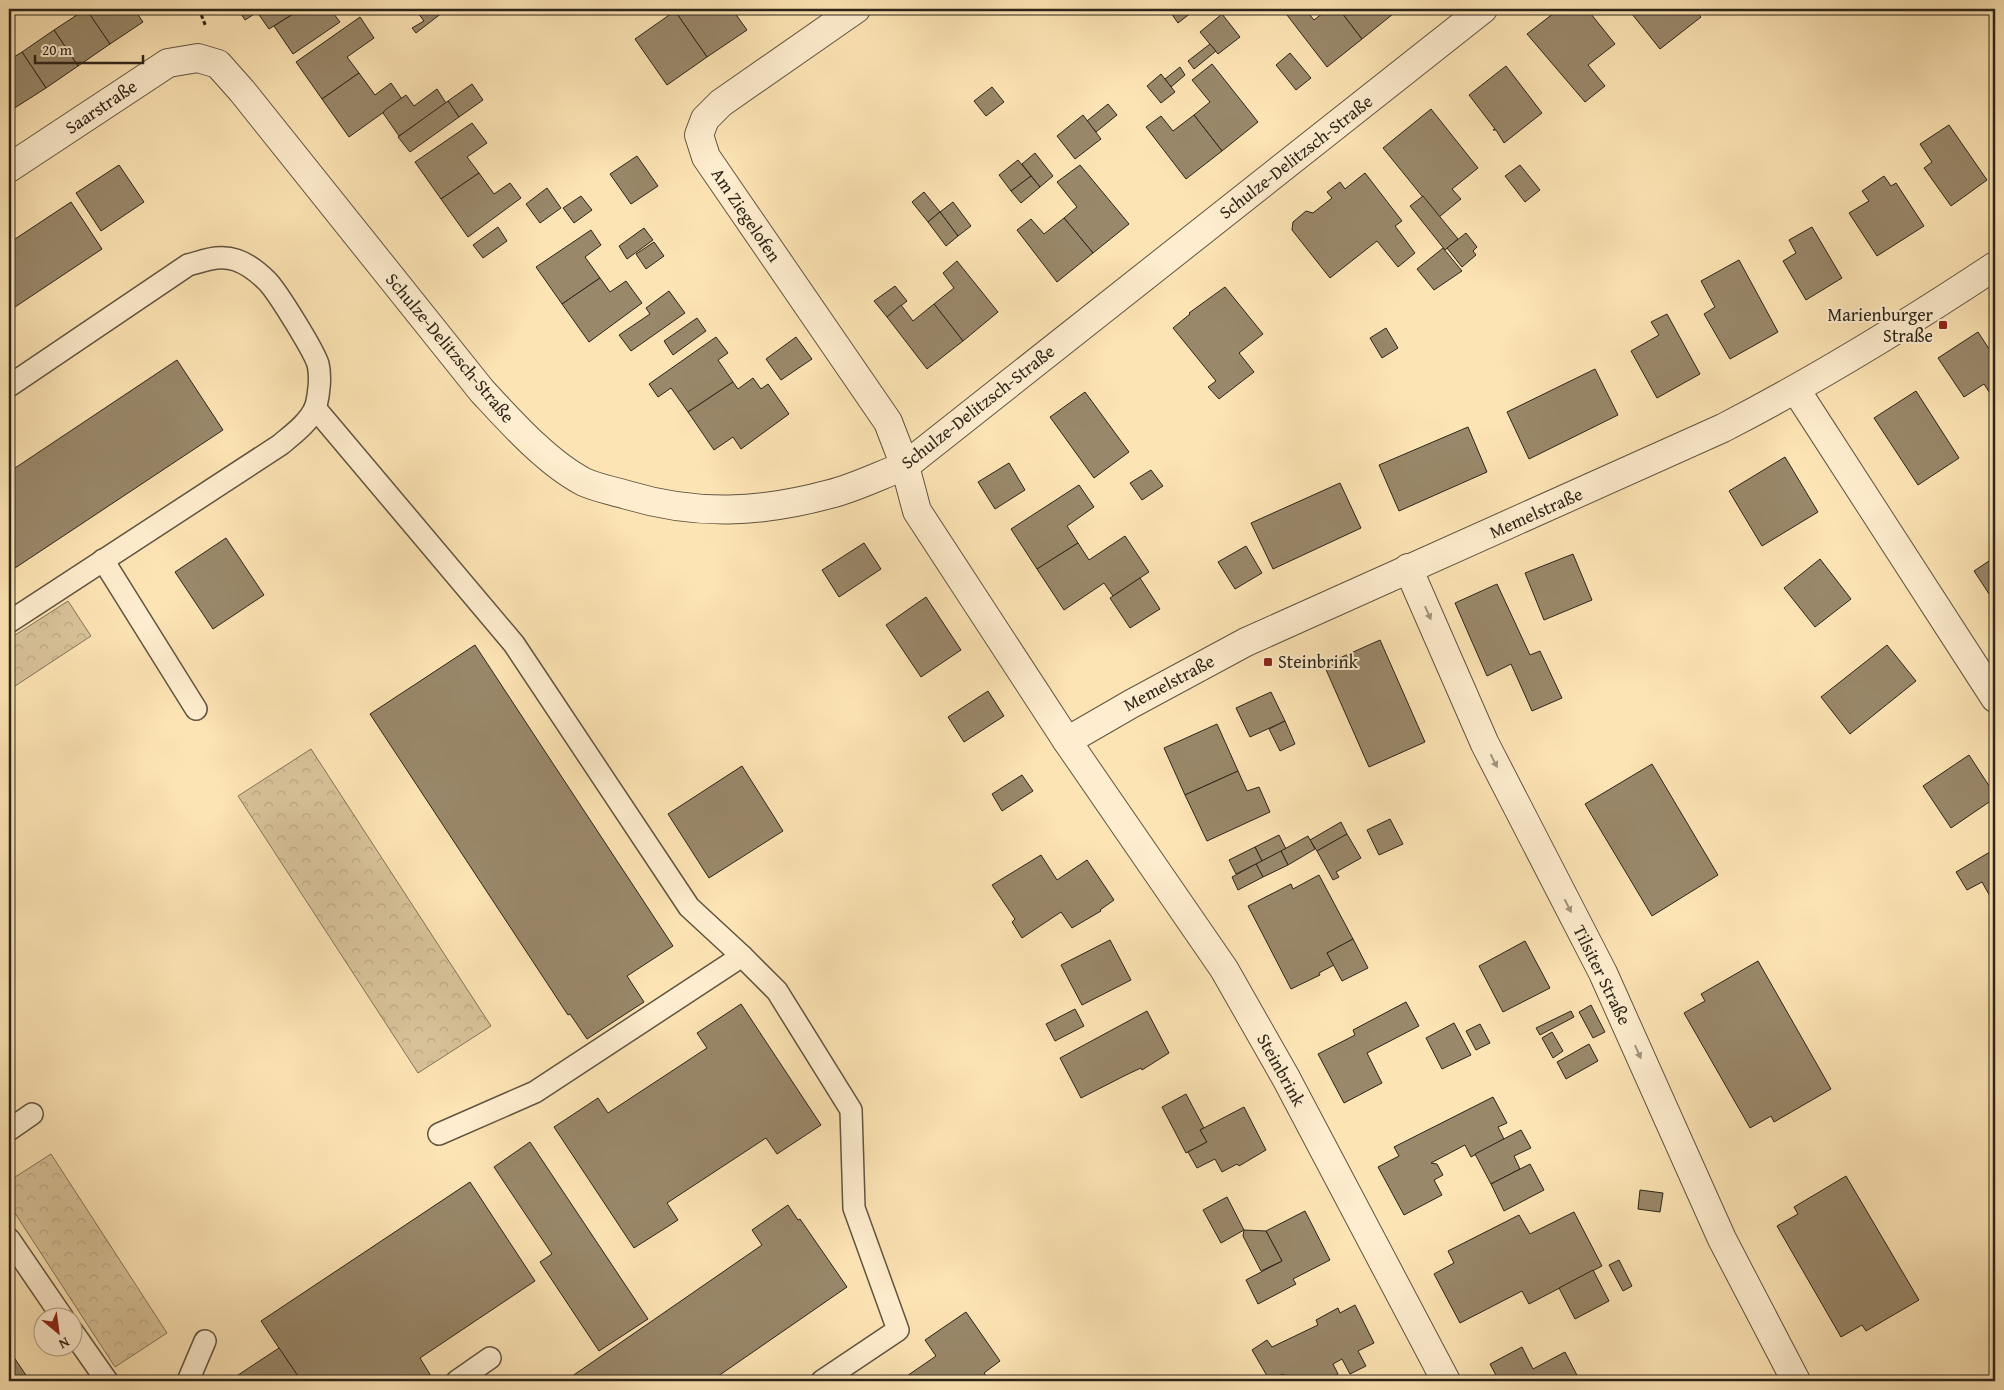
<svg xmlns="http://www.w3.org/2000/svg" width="2004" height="1390" viewBox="0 0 2004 1390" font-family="'Gentium Book Plus',serif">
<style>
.forest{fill:url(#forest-crowns);stroke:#82745a}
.building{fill:#99886a;stroke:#2c2419}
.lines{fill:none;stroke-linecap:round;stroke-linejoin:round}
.service-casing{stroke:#605440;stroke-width:24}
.minor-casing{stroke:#605440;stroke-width:30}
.path{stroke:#2c2419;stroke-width:3;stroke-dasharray:4 2.5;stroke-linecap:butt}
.service{stroke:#feedce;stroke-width:21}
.minor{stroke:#feedce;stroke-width:28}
.oneway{fill:#a0937d}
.poi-dot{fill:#8f2418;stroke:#feedce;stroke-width:2}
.labels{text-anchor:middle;stroke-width:4;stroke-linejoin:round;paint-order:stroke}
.street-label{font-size:18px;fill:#2c2419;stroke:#feedce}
.poi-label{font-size:18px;fill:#2c2419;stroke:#feedce;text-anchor:end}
</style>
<defs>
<pattern id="forest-crowns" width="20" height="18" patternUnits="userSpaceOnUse" patternTransform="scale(1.25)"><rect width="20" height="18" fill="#d9c39a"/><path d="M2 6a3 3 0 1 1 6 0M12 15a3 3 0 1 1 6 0" fill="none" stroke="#baa784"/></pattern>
</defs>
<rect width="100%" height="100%" fill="#fde4b4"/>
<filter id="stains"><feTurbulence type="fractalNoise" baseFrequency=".004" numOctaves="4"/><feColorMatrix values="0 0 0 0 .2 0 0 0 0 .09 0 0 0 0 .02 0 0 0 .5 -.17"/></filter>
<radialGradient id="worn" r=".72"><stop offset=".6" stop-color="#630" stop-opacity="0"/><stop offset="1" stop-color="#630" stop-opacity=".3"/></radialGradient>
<!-- forest -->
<g class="forest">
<polygon points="68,601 91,636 9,690 9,639"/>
<polygon points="311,749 491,1026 418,1073 238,796"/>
<polygon points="51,1154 167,1333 115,1367 9,1204 9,1181"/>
</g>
<!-- building -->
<g class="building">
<polygon points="86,9 134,9 143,22 110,44"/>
<polygon points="86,9 110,44 78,66 54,30"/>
<polygon points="238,9 262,9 245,20"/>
<polygon points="262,9 301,9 269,29 257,12"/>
<polygon points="301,9 330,9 340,22 293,54 274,26"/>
<polygon points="415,9 447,9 416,33 412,28 424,21"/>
<polygon points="678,9 732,9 747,30 707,57 675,11"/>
<polygon points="1168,9 1196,9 1178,23"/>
<polygon points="1295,9 1305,9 1314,20 1328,9 1339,9 1362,39 1327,67 1287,15"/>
<polygon points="1339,9 1397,9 1398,10 1362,39"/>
<polygon points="1559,9 1587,9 1615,44 1588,65 1605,86 1585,102 1527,34"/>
<polygon points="1628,9 1695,9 1701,17 1660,49"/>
<polygon points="675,11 707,57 667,85 635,39"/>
<polygon points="1222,14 1240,37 1218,54 1200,32"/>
<polygon points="360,17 374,38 347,57 359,73 322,99 296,62"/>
<polygon points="54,30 78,66 46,88 22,52"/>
<polygon points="1210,44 1216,51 1194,69 1188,61"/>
<polygon points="22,52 46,88 13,109 9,103 9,60"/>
<polygon points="1290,53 1311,78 1296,90 1276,65"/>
<polygon points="1212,64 1258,122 1222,151 1194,115 1210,102 1192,80"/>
<polygon points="1506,66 1542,113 1504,143 1496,130 1493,130 1495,129 1469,95"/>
<polygon points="1180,67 1185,75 1171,87 1165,79"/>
<polygon points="359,73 375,95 391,83 402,99 349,137 322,99"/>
<polygon points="1161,74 1175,92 1161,103 1147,86"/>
<polygon points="472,84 483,100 459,117 448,101"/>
<polygon points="992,87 1004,102 986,116 974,101"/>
<polygon points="437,89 446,103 399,136 383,113 385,110 406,95 414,106"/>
<polygon points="448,101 459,117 410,152 398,137"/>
<polygon points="1108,104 1117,115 1096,132 1087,121"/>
<polygon points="1431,109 1478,168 1452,189 1461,199 1439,217 1383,148"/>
<polygon points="1083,115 1101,139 1075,159 1057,136"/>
<polygon points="1194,115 1222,151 1186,179 1146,127 1161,116 1173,131"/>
<polygon points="472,123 487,143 467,157 479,173 441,199 415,162"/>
<polygon points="1949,125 1987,180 1951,206 1924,168 1932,162 1920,144"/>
<polygon points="1035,153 1053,176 1040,187 1022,164"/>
<polygon points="637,156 658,186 631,204 610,174"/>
<polygon points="1018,160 1031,176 1011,191 999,175"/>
<polygon points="119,165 144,202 101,231 76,193"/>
<polygon points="1080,165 1129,224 1093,253 1064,218 1077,207 1057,182"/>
<polygon points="1520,165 1540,190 1525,202 1505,176"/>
<polygon points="479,173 494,194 510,183 521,198 468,237 441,199"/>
<polygon points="1365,173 1402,221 1395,226 1415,253 1398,267 1377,241 1330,278 1292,230 1293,222 1306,211 1313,213 1332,198 1327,192 1340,182 1345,189"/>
<polygon points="1031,176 1040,187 1021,203 1011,191"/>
<polygon points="1884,176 1891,186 1896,183 1924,226 1877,256 1849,213 1869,201 1862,191"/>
<polygon points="547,188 561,208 540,223 526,204"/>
<polygon points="924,192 940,212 928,222 912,202"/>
<polygon points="581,196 592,210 574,223 563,208"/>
<polygon points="1423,196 1458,239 1445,250 1410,206"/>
<polygon points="71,202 102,249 9,311 9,243"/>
<polygon points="953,202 971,226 958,236 940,212"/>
<polygon points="940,212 958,236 946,246 928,222"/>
<polygon points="1064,218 1093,253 1057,282 1017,230 1031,219 1044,234"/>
<polygon points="498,227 507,241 483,258 473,245"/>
<polygon points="1812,227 1842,278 1806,300 1783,261 1796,253 1789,240"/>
<polygon points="644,228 653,240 627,259 619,246"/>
<polygon points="591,230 601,245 585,257 600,278 562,304 536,267"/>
<polygon points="1466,233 1477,247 1473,251 1476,255 1462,267 1447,248"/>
<polygon points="654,242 664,256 646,269 636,254"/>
<polygon points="1443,248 1462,271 1434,290 1417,269"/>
<polygon points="1739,260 1778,332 1730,359 1704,314 1715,307 1701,281"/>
<polygon points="957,261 998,312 963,341 934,304 954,288 943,273"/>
<polygon points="600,278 610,292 626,281 642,303 589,342 562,304"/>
<polygon points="895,286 907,301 887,317 874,301"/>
<polygon points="1225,287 1263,334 1239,353 1254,372 1219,399 1208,387 1216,381 1173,328 1190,314 1189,313"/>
<polygon points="669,291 685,313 631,351 619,335 650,314 646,308"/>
<polygon points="934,304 963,341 927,369 887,317 901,305 913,321"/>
<polygon points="1667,314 1700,374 1657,398 1631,351 1659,335 1651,322"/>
<polygon points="697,318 706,331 673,355 664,341"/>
<polygon points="1386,328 1398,348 1382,358 1370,338"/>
<polygon points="1978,332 1995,358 1995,401 1984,384 1964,397 1938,358"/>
<polygon points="716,337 728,353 718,360 733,382 688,412 671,388 658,397 649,384"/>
<polygon points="796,337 812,359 781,380 766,359"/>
<polygon points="177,360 223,430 9,572 9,472"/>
<polygon points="1595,369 1618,415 1529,459 1507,412"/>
<polygon points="753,378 761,389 768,384 789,414 741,449 733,437 714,450 688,412 733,382 738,389"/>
<polygon points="1916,391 1959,458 1918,485 1874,418"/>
<polygon points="1085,392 1129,452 1094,478 1050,417"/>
<polygon points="1468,427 1487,472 1399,511 1379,465"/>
<polygon points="1785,457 1818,512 1762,546 1729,491"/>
<polygon points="1009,463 1025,490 995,509 978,482"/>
<polygon points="1151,470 1163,486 1142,500 1130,483"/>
<polygon points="1340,483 1361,528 1273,569 1251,523"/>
<polygon points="1079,485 1094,507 1067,526 1078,543 1037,569 1011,529"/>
<polygon points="1125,536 1149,572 1113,596 1104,583 1064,610 1037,569 1078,543 1089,560"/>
<polygon points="226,538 264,595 213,629 175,572"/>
<polygon points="864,543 881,569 839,597 822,570"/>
<polygon points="1246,546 1262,573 1235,589 1218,562"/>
<polygon points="1573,554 1592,600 1544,620 1525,573"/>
<polygon points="1995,557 1995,603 1974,571"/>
<polygon points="1820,559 1851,599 1815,627 1784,588"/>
<polygon points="1140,578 1160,609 1130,628 1110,598"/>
<polygon points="1497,584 1530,655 1540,651 1562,698 1532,711 1511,664 1487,676 1455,603"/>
<polygon points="926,597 961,650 921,677 886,625"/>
<polygon points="1380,640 1425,742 1369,767 1324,665"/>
<polygon points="475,645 673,946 627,976 644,1002 587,1039 570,1014 568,1015 370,714"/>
<polygon points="1887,645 1916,681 1850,734 1821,697"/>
<polygon points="988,691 1004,716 964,742 948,717"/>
<polygon points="1271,692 1285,721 1250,737 1236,708"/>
<polygon points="1285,721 1295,744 1280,751 1269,729"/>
<polygon points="1217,724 1238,771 1185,795 1164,748"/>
<polygon points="1969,755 1995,795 1995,798 1951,828 1923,786"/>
<polygon points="1652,764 1718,875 1652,916 1585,804"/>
<polygon points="742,766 783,831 709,878 668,814"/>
<polygon points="1238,771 1247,791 1259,787 1270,812 1207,841 1185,795"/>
<polygon points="1022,775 1033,791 1002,811 992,794"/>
<polygon points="1390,819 1403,844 1379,855 1367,830"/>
<polygon points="1341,822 1347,834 1317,851 1310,840"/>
<polygon points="1347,834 1361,858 1336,872 1339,877 1333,880 1317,851"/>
<polygon points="1279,835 1286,849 1262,861 1255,847"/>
<polygon points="1308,836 1315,849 1288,865 1281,851"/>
<polygon points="1255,847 1262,861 1236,874 1229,860"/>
<polygon points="1995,849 1995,905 1982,882 1967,890 1956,872"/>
<polygon points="1281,851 1288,865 1263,877 1256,864"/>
<polygon points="1041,855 1057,880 1087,860 1114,900 1100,910 1101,911 1072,928 1061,912 1022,938 1012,922 1015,919 992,885"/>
<polygon points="1256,864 1263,877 1238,890 1232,877"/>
<polygon points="1319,875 1353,939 1327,953 1334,965 1319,973 1320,975 1291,989 1248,906 1291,884 1293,889"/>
<polygon points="1353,939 1368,968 1342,981 1327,953"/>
<polygon points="1110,940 1131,980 1082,1005 1061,965"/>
<polygon points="1525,941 1550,988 1503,1012 1479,966"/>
<polygon points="1758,961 1831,1089 1774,1122 1771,1116 1750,1128 1684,1013 1705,1001 1701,994"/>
<polygon points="1406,1002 1419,1026 1367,1053 1382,1083 1344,1103 1318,1054 1355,1035 1353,1030"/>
<polygon points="741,1004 821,1125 777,1154 766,1138 667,1203 678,1220 634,1248 554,1127 598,1098 608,1113 707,1048 697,1033"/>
<polygon points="1591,1005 1605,1032 1593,1038 1579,1012"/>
<polygon points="1075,1009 1084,1026 1055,1041 1046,1024"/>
<polygon points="1147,1011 1169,1053 1142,1070 1141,1068 1126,1075 1081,1098 1060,1058"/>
<polygon points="1571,1011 1574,1017 1540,1035 1536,1028"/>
<polygon points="1454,1023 1471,1055 1442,1069 1426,1038"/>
<polygon points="1480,1024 1490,1043 1476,1050 1466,1031"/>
<polygon points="1552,1032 1563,1051 1553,1058 1542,1038"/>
<polygon points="1589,1044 1598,1061 1566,1079 1557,1062"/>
<polygon points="1186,1094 1204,1128 1200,1130 1207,1142 1186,1153 1162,1107"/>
<polygon points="1493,1097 1507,1123 1498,1127 1504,1139 1471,1157 1465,1145 1431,1163 1437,1164 1443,1175 1434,1180 1442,1195 1404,1215 1378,1167 1399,1156 1394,1147"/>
<polygon points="1244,1107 1266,1150 1239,1166 1237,1164 1222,1172 1215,1159 1197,1168 1188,1152 1207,1142 1200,1130"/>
<polygon points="1521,1130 1531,1148 1514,1156 1520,1169 1491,1184 1475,1154"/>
<polygon points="530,1142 648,1319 599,1351 540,1262 552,1254 494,1167"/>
<polygon points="1530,1164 1544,1190 1504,1211 1491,1184"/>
<polygon points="1846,1176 1919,1300 1866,1331 1862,1325 1841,1337 1777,1226 1798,1214 1794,1207"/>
<polygon points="470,1182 535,1281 420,1358 431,1376 423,1381 301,1381 261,1321"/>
<polygon points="1640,1190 1663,1193 1660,1212 1638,1209"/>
<polygon points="1227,1197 1244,1230 1221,1243 1203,1210"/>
<polygon points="788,1205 798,1220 800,1219 847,1287 711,1381 565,1381 762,1245 752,1230"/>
<polygon points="1305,1211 1330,1260 1293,1279 1296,1284 1258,1304 1246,1280 1282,1261 1266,1231"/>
<polygon points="1574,1212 1602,1266 1529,1304 1522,1291 1460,1323 1434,1274 1454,1263 1448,1251 1519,1215 1530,1234"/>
<polygon points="1244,1230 1266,1231 1282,1261 1261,1271 1243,1236"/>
<polygon points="1619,1260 1632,1286 1623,1291 1609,1265"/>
<polygon points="1593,1270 1609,1301 1575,1319 1559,1288"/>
<polygon points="1355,1305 1374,1343 1358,1351 1366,1366 1350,1374 1342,1359 1333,1364 1338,1374 1324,1381 1287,1381 1283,1374 1270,1381 1252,1350 1267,1340 1272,1347 1318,1325 1316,1320 1338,1308 1340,1313"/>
<polygon points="966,1312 1000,1361 984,1373 990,1381 906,1381 904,1378 936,1356 925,1340"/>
<polygon points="1522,1347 1533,1369 1565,1352 1580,1381 1499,1381 1490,1364"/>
<polygon points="279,1348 300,1379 297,1381 229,1381"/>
<polygon points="9,1350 30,1381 9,1381"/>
</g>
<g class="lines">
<defs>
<g id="service">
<path d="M9,386l179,-121c16,-4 31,-11 48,-5 12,4 23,13 32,22 10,11 45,67 50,82 3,12 1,30 -2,42 -6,16 -24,29 -36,39l-271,177"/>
<polyline points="315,408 514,644 689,907 742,956 777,991 851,1110 854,1208 898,1330 822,1381"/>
<polyline points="103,560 196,709"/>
<polyline points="9,1130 32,1114"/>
<polyline points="439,1134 535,1092 742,956"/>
<polyline points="9,1239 63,1318"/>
<polyline points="72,1331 107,1381"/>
<polyline points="188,1381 205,1341"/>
<polyline points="457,1381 490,1358"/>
</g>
<g id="minor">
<polyline points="856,9 721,103 705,119 699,135 706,157 888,422 905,466 917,511 1067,741 1224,969 1286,1078 1446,1381"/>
<path d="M9,168l159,-105 30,-5 20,6 24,27 240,300c28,30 65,72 102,91 13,6 30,9 43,13 70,21 133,18 203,-1 25,-6 50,-19 75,-28l578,-457"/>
<polyline points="1796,390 1995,698"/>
<polyline points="1408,568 1485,744 1603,973 1722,1239 1796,1381"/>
<path d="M1067,741l64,-37 115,-62 477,-214c95,-49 183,-103 272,-162"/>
</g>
</defs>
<!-- service casing -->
<use href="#service" class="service-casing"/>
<!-- minor casing -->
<use href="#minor" class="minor-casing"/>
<!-- path -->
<polyline class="path" points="199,9 206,27"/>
<!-- service -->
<use href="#service" class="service"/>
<!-- minor -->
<use href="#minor" class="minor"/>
</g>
<!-- one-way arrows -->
<defs><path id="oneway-solid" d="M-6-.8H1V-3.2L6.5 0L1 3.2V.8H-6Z" transform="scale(1.25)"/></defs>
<g class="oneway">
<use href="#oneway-solid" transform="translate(1428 613) rotate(66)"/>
<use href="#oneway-solid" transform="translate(1494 761) rotate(63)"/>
<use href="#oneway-solid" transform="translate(1568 906) rotate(63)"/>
<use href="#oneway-solid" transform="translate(1638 1052) rotate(66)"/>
</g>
<!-- markers -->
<g class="poi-dot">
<rect x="1938" y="320" width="10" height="10" rx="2.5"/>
<rect x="1263" y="657" width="10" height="10" rx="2.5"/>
</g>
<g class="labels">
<!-- street labels -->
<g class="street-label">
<text transform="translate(101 107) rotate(-34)" y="6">Saarstraße</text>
<text transform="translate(1296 157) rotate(-38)" y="6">Schulze-Delitzsch-Straße</text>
<text transform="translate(746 215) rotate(56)" y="6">Am Ziegelofen</text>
<text transform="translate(450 348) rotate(50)" y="6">Schulze-Delitzsch-Straße</text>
<text transform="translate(978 407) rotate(-38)" y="6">Schulze-Delitzsch-Straße</text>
<text transform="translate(1536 513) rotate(-24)" y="6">Memelstraße</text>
<text transform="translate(1169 683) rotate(-28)" y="6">Memelstraße</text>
<text transform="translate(1602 975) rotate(64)" y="6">Tilsiter Straße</text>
<text transform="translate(1281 1070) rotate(61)" y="6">Steinbrink</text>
</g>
<!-- poi labels -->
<g class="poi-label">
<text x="1933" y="321">Marienburger<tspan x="1933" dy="21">Straße</tspan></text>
<text x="1278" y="668" text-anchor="start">Steinbrink</text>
</g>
</g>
<!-- margin -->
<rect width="2004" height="1390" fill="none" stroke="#fde4b4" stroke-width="30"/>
<rect x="10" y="10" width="1984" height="1370" fill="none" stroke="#2c2419" stroke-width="2.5"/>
<rect x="15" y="15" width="1974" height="1360" fill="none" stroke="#2c2419"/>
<!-- north arrow -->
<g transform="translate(58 1332) rotate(151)"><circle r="24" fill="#feedce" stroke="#aa9d86"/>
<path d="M0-4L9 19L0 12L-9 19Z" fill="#8f2418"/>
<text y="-8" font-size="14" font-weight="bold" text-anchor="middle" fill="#2c2419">N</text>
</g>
<!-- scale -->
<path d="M35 55v8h108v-8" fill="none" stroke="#2c2419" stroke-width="2.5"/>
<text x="42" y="55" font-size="15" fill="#2c2419" stroke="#feedce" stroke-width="4" paint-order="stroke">20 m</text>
<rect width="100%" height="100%" filter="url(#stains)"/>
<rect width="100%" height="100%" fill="url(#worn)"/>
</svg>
